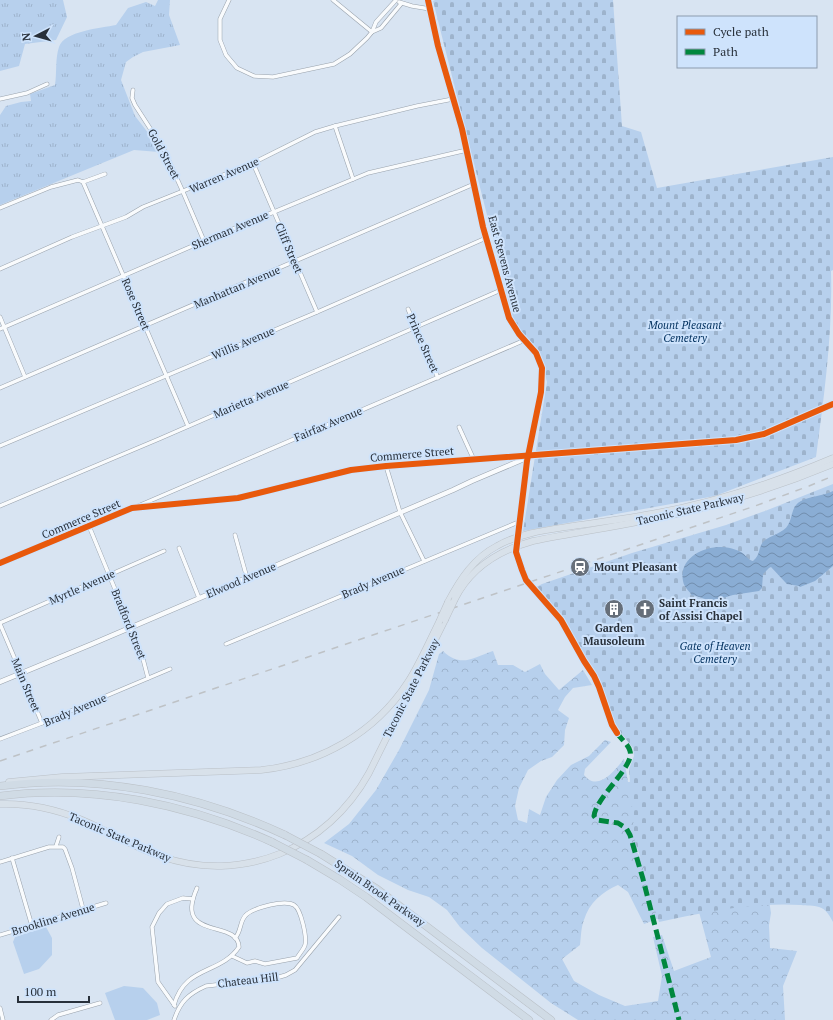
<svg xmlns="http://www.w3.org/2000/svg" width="833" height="1020" viewBox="0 0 833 1020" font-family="'PT Serif',serif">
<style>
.grass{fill:url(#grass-tufts)}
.forest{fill:url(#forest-crowns)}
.cemetery{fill:url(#cemetery-stones)}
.garden{fill:#b7d0ed}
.water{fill:url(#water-waves)}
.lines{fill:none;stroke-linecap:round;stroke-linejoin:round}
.minor-casing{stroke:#99a2ac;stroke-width:4.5}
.tertiary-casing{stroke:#99a2ac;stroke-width:5.5}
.trunk-casing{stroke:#bac0c7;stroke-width:7}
.motorway-casing{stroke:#bac0c7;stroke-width:8}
.minor{stroke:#f9fbfd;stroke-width:3.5}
.tertiary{stroke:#f9fbfd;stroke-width:4.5}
.trunk{stroke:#d8e1ea;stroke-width:6}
.motorway{stroke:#d0dbe5;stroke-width:7}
.rail{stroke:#bec2c6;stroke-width:1.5;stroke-dasharray:7 7;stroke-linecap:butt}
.trunk-bridge-casing{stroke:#bac0c7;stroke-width:7;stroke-linecap:butt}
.motorway-bridge-casing{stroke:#bac0c7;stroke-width:8;stroke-linecap:butt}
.trunk-bridge{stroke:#d8e1ea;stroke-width:6}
.motorway-bridge{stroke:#d0dbe5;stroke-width:7}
.quiet{stroke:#00873e;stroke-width:5;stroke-dasharray:10 5;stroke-linecap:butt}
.cycleway-casing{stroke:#cee3fc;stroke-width:8}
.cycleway{stroke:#e8590c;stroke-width:6}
.labels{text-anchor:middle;stroke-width:4;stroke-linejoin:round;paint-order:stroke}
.street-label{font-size:11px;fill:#28303a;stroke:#cee3fc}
.park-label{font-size:11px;font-style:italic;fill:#00305e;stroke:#cee3fc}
.poi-label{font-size:11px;font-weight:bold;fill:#28303a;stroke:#cee3fc;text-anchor:start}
</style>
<defs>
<pattern id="grass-tufts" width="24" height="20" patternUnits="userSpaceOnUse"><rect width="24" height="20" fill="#b7d0ed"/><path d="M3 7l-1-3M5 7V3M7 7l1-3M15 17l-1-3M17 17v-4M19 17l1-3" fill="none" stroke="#9db3cc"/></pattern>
<pattern id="forest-crowns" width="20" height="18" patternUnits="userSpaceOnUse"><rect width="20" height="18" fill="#b7d0ed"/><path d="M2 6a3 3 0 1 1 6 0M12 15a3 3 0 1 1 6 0" fill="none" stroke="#9db3cc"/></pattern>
<pattern id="cemetery-stones" width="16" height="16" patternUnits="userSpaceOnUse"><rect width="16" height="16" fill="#b7d0ed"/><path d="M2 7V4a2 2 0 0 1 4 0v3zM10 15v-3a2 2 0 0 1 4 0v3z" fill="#9db3cc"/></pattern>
<pattern id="water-waves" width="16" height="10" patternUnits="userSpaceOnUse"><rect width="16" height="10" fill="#8aadd4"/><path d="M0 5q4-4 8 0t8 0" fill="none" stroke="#718dad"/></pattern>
</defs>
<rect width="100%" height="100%" fill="#d8e4f2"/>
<!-- grass -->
<g class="grass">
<polygon points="0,0 63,0 67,17 56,40 25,44 19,66 0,71"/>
<path d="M158,0h12l-1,15 11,30 -37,7 -10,5 -7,5 -5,18 14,36 14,18 10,18 -25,-2 -134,55v-90l6,-9 15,-4 10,-1 -1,-7 25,-9c2,-13 0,-26 4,-38 5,-16 42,-19 57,-22l12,-17 18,-6 9,4z"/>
</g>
<!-- forest -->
<path class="forest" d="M443,651c18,17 29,7 50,0l5,14h15l12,7 15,-8 5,10 14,16 24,-20 9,15 -19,3 -8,9 -7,13 11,8 -4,12 -1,15 -12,12 -11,4 -13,9 -9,18 -4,18 3,14 9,3 2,-14 11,6 6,-18 11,-17 14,-15 18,-9 16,-16 6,2 -26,27 -1,6c14,18 32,-6 40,-16l4,23 13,-1 -4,71 20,32 11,31 -24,9 -16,-32 -10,-7c-16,7 -29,18 -34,35 -3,7 -3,17 -4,25l-18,14 12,22 25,14 26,11 33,-5 4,-25 -9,-39 9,-2 12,36 37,-14 -12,-45 70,-12 2,13 -2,12 1,23 27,3 -14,35 2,34h-207l-27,-17 -69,-55 -22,-21 -13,-17 -18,-13 -21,-7 -30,-15 -26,-19 -28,-13 25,-19 27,-34 23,-40 30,-60 10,-36z"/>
<!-- cemetery -->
<g class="cemetery">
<path d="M435,0h178l9,126 19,6 16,56 176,-31v113l-2,1c2,60 -7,126 -15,186l-101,39 -192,35 24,-149 -6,-24 -27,-36 -81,-321z"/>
<path d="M833,484v438c-3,-6 -7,-13 -14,-15 -5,-2 -13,-1 -18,-2 -47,-3 -96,7 -142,17l-7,-22 -9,-35 -8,-23 -6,-73 5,-13 -1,-8 -16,-20 -15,-41 -35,-62 -31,-38 6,-3 90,-31 94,-28 39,-14z"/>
</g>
<!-- garden -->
<g class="garden">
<polygon points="46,927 52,938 52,955 39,969 24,974 13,942 15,937"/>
<polygon points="124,986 143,988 157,1003 160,1015 147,1020 115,1020 105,993"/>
</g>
<!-- water -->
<path class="water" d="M833,491v75l-18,15 -15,6 -1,-1 -12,-2 -2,-2 -14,-15 -2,1 -6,6 -1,14 -3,3 -26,4 -17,5 -11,-1 -12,-4 -1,1c-2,-5 -8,-8 -9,-15 -5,-25 26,-38 47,-33 3,1 8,2 11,4 5,3 7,8 12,9 8,-7 5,-13 10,-19 7,-7 21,-9 25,-17 5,-8 3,-19 13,-24 10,-5 22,-5 32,-10z"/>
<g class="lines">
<defs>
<g id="minor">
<polyline points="229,0 220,19 220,40 226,55 237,68 254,76 273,77 334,64 350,54 367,38 372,32 376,22 396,0"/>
<polyline points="333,0 372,32"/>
<polyline points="399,2 412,6 430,9"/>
<polyline points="372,32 381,28 401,4"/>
<polyline points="133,90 132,98 135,105 164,150 183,192 204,241"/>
<polyline points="0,99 27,93 47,84"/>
<polyline points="335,126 353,179"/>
<polyline points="253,163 317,312"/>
<polyline points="83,182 188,426"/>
<polyline points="0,208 51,187 78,180 83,182 105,174"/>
<polyline points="0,269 72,237 126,217 143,207 253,163 315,132 335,126 417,106 453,99"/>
<polyline points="408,309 438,378"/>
<polyline points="0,317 25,377"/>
<polyline points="0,329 204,241 368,173 467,150"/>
<polyline points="0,388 474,184"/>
<polyline points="459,427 474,460"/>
<polyline points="0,446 315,313 486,238"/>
<polyline points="386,466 400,512 424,561"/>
<polyline points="0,506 159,439 501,290"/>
<polyline points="138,506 525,340"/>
<polyline points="89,526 142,655 148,678"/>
<polyline points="235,535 247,578"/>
<polyline points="516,547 519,563 526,580 561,620 584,661 594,676 599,687 612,725 617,733"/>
<polyline points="179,548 199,598"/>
<polyline points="0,623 164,551"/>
<polyline points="0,624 42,723"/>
<polyline points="226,644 521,521"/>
<polyline points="0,739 42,723 170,669"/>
<polyline points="56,846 59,837"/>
<polyline points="12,858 32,926"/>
<polyline points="0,862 49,847 63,847 65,849 72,868 83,909"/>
<polyline points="0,935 106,903"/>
<path d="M232,956l15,7 8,-2 10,3 32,-6c2,-4 7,-9 8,-13 2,-8 -4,-36 -11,-40 -10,-6 -39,3 -47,9 -8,6 -5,17 -12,24"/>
<path d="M174,1005c11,-40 46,-30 65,-58 -1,-29 -66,-5 -42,-59"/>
<polyline points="175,1006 158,982 152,927 159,913 167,904 183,898 193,899"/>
<polyline points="0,1008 3,1020"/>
<polyline points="51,1020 58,1015 100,1003"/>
<path d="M174,1020c6,-18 14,-26 32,-34l70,-8 10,-3 9,-5 44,-53"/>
</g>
<g id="tertiary">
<polyline points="428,0 438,46 462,129 483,227 509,318 519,334 536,353 542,368 541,392 527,461 519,533 516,547"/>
<polyline points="0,563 132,508 238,498 351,470 386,466 736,440 764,434 833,404"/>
<polyline points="0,682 92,644 453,490 472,481 524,459 529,455"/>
</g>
<g id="trunk">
<path d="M455,599c16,-32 45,-49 78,-58 50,-10 102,-17 152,-29 51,-12 100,-28 148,-48"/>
<path d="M448,602c12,-23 26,-44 49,-56 23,-13 50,-16 76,-20 26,-4 52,-7 78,-12 63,-11 123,-31 182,-56"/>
<path d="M9,782l53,-5 199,-7c59,-6 114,-37 147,-88 12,-19 21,-40 31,-60"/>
<path d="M0,804c27,-1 55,5 80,15 27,11 52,28 80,37 82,29 167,-7 209,-83l76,-153"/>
</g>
<g id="motorway">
<path d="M0,786c97,-13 197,8 285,49"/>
<path d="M0,796c93,-12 188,8 272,46"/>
<polyline points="321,854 377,889 551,1020"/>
<polyline points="307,860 339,879 366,897 529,1020"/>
</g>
</defs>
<!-- minor casing -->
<use href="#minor" class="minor-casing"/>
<!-- tertiary casing -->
<use href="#tertiary" class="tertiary-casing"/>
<!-- trunk casing -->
<use href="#trunk" class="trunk-casing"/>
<!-- motorway casing -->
<use href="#motorway" class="motorway-casing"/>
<!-- minor -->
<use href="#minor" class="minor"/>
<!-- tertiary -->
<use href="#tertiary" class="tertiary"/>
<!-- trunk -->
<use href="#trunk" class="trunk"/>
<!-- motorway -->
<use href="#motorway" class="motorway"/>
<!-- rail -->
<polyline class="rail" points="0,761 755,506 809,486 833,476"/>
<defs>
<g id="trunk-bridge">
<polyline points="445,620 455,599"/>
<polyline points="439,622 448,602"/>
</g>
<g id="motorway-bridge">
<polyline points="285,835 321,854"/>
<polyline points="272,842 307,860"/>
</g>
</defs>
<!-- trunk-bridge casing -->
<use href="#trunk-bridge" class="trunk-bridge-casing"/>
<!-- motorway-bridge casing -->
<use href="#motorway-bridge" class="motorway-bridge-casing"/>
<!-- trunk-bridge -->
<use href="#trunk-bridge" class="trunk-bridge"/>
<!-- motorway-bridge -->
<use href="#motorway-bridge" class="motorway-bridge"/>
<!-- quiet -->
<path class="quiet" d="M617,733c4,6 11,11 13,18 5,15 -34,46 -36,65l3,4 21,3 8,5 4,7 13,44 36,141"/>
<defs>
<g id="cycleway">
<polyline points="428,0 438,46 462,129 483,227 509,318 519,334 536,353 542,368 541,392 527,461 516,552 522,570 526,580 561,620 584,661 594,676 599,687 612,725 617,733"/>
<polyline points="0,563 132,508 238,498 351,470 386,466 736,440 764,434 833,404"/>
</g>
</defs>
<!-- cycleway casing -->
<use href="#cycleway" class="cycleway-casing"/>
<!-- cycleway -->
<use href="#cycleway" class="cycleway"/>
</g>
<!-- icons -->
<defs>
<symbol id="station-disc" viewBox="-11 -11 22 22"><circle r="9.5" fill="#666f7a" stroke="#cee3fc"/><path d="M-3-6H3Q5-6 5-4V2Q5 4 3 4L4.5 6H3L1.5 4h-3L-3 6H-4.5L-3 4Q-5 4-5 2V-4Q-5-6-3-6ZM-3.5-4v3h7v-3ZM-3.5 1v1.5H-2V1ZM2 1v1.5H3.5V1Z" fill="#fff"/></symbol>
<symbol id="building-disc" viewBox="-11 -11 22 22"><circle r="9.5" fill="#666f7a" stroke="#cee3fc"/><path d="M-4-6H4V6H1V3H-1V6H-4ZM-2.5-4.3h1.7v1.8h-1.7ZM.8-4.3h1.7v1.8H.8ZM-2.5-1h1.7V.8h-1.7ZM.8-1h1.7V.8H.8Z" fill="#fff"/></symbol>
<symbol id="church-disc" viewBox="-11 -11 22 22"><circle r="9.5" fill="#666f7a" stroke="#cee3fc"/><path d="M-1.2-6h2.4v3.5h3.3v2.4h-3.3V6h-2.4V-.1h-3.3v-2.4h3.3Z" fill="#fff"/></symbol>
</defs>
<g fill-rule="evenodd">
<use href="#station-disc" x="569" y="556" width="22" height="22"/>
<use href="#building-disc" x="603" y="598" width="22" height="22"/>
<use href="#church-disc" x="634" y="598" width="22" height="22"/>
</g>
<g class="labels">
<!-- street labels -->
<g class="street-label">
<text transform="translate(164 154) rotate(62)" y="4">Gold Street</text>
<text transform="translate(224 175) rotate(-23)" y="4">Warren Avenue</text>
<text transform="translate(230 230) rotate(-23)" y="4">Sherman Avenue</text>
<text transform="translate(289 248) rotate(67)" y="4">Cliff Street</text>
<text transform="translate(505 264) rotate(75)" y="4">East Stevens Avenue</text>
<text transform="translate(237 287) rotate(-23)" y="4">Manhattan Avenue</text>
<text transform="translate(136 304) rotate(67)" y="4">Rose Street</text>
<text transform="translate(243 343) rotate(-23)" y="4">Willis Avenue</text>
<text transform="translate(423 343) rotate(66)" y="4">Prince Street</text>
<text transform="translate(251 399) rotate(-23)" y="4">Marietta Avenue</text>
<text transform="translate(328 424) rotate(-23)" y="4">Fairfax Avenue</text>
<text transform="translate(412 454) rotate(-5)" y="4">Commerce Street</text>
<text transform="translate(690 509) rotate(-13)" y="4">Taconic State Parkway</text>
<text transform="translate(81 519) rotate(-23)" y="4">Commerce Street</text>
<text transform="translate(241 580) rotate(-23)" y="4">Elwood Avenue</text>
<text transform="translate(373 582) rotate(-23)" y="4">Brady Avenue</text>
<text transform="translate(82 587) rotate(-24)" y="4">Myrtle Avenue</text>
<text transform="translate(129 624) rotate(68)" y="4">Bradford Street</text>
<text transform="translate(26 685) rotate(67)" y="4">Main Street</text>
<text transform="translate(411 688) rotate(-63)" y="4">Taconic State Parkway</text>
<text transform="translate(75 710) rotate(-23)" y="4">Brady Avenue</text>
<text transform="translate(120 837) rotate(23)" y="4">Taconic State Parkway</text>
<text transform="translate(380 893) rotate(35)" y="4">Sprain Brook Parkway</text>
<text transform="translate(53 919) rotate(-17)" y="4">Brookline Avenue</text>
<text transform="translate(248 980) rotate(-7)" y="4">Chateau Hill</text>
</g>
<!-- park labels -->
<g class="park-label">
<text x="685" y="329">Mount Pleasant<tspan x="685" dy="13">Cemetery</tspan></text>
<text x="715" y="650">Gate of Heaven<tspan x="715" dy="13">Cemetery</tspan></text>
</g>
<!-- poi labels -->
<g class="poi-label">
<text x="594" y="571">Mount Pleasant</text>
<text x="659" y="607">Saint Francis<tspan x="659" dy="13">of Assisi Chapel</tspan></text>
<text x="614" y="632" text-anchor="middle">Garden<tspan x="614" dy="13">Mausoleum</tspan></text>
</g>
</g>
<!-- legend -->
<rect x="677" y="16" width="140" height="52" fill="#cee3fc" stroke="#8c9bae"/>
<rect x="685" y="29" width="20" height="6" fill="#e8590c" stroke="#8c9bae"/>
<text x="713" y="36" font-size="12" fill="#28303a">Cycle path</text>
<rect x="685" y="49" width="20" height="6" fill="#00873e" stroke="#8c9bae"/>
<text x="713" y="56" font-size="12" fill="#28303a">Path</text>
<!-- north arrow -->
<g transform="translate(36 36) rotate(264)" stroke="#cee3fc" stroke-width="3" paint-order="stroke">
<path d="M0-3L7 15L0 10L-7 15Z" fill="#28303a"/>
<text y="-6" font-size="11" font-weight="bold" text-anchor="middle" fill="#28303a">N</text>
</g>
<!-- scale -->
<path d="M18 996v6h71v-6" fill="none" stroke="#28303a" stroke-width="2"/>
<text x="24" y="996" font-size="12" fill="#28303a" stroke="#cee3fc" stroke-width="3" paint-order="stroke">100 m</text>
</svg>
